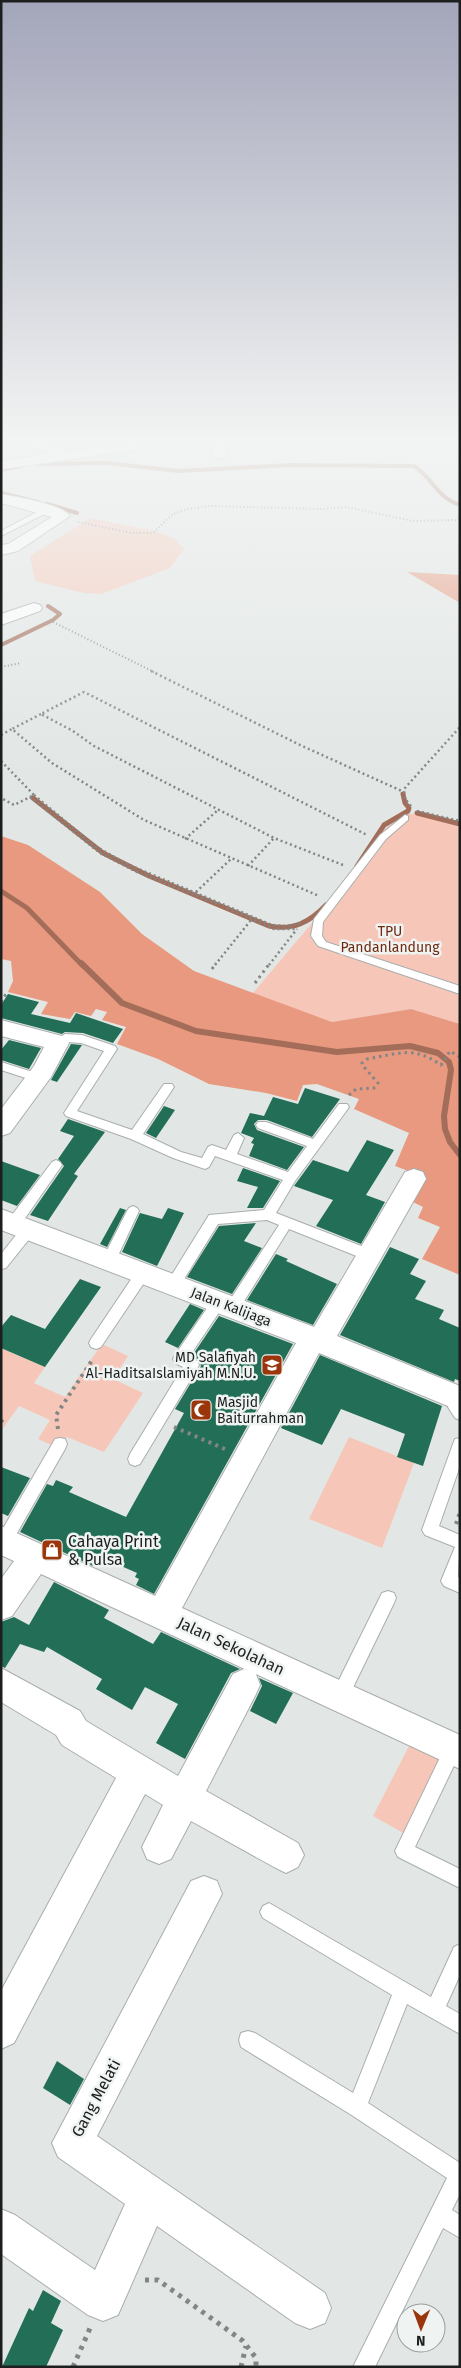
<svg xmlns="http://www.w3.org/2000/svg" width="461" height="2368" font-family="'Fira Sans',sans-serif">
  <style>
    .green { fill: #f6c7b8 }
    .forest { fill: #e8997f }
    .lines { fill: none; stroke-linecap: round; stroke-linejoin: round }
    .stream-far2 { stroke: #a36d5a; stroke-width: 4 }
    .stream-far1 { stroke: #a36d5a; stroke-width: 5 }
    .stream { stroke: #a36d5a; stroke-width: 6 }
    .building { fill: #236e57 }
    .lane-casing { stroke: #a9aeac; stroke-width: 2 }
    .street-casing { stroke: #a9aeac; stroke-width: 2 }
    .path-far4 { stroke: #828684; stroke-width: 2; stroke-dasharray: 1 2.5; stroke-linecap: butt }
    .path-far3 { stroke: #828684; stroke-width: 2.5; stroke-dasharray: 2 3; stroke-linecap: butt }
    .path-far2 { stroke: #828684; stroke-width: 3; stroke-dasharray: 2.5 4; stroke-linecap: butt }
    .path-far1 { stroke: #828684; stroke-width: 4; stroke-dasharray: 3 4.5; stroke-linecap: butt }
    .path { stroke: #828684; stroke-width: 5; stroke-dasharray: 4 5.5; stroke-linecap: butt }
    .lane { fill: #fff; fill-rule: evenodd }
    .street { fill: #fff; fill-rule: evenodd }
    .labels { text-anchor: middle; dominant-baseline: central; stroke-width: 5; stroke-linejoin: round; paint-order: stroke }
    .park-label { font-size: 14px; fill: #6f290f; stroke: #eff4f2 }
    .street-label { font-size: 14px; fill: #1d1f1e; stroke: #eff4f2 }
    .poi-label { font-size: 14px; fill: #1d1f1e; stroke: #eff4f2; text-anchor: end }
    .near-poi-label { font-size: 16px; fill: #1d1f1e; stroke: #eff4f2; text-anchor: start }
    .near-street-label { font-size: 16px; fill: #1d1f1e; stroke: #eff4f2 }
  </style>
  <rect width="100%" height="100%" fill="#e2e7e5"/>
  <g class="green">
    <path d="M90,518L154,531L174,538L184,549L170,568L101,594L84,593L35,581L30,556Z"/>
    <path d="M408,813L460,826V1024L411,1009L332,1022L252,994L344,885L387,827Z"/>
    <path d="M102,1344L128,1356L113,1379L143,1393L104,1452L67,1437L59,1448L38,1439L50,1420L19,1406L1,1431V1348L45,1367L34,1383L65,1397Z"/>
    <path d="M349,1437L414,1463L382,1548L309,1519Z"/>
    <path d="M410,1744L443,1759L407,1835L373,1816Z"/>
  </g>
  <g class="forest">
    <path d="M407,572L460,575V603Z"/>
    <path d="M1,836L28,845L100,892L142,934L194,971L332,1022L411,1009L460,1024V1275L422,1259L440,1227L418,1218L423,1207L413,1202L427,1178L395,1166L409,1133L354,1109L359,1099L317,1084L303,1085L297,1101L266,1093L209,1084L158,1059L117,1044L126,1027L102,1020L107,1012L96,1009L91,1016L75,1012L70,1019L41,1014L48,1002L8,992L13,981L11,961L1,959Z"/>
  </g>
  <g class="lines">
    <g class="stream-far2">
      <path d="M38,464L107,463L179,471L289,465L414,466C433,478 436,497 460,505"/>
      <path d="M1,470L21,466"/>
      <path d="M1,493L37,502"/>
      <path d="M47,504L77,513"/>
      <path d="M1,645L53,620L60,614L48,606"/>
    </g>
    <g class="stream-far1">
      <path d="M33,798L103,853L149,876L269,926C293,931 310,922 326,905"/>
      <path d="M417,813L460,824"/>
      <path d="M357,866L384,825L408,811L409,808L405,803L403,794"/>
      <path d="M1,891L27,908L82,965"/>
    </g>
    <path class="stream" d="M81,963L122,1003L196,1031L337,1052L410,1046L438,1053L449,1062L451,1070L444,1116L445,1129L450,1142L460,1155"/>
  </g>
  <g class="building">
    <path d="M8,994L39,1002L31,1014L70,1023L76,1013L123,1029L113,1043L83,1033L65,1032L62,1034L1,1018V1005Z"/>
    <path d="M9,1040L41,1048L29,1069L1,1060V1050Z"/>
    <path d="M71,1044L82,1045L57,1082L51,1080Z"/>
    <path d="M305,1088L340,1099L312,1137L267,1120H258L254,1124L257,1130L304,1147L287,1170L249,1156L254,1144L251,1143L254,1138L241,1133L250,1113L264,1116L273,1097L298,1104Z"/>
    <path d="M164,1106L175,1110L156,1138L146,1133Z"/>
    <path d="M68,1119L105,1132L74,1174L78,1176L48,1221L30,1215L64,1166L58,1159L74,1136L60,1131Z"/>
    <path d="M367,1140L394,1150L366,1195L385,1202L361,1244L316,1226L333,1200L294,1186L313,1160L348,1172Z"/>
    <path d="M1,1161L40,1175L17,1206L1,1200Z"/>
    <path d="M243,1168L280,1181L263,1208H247L258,1187L237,1181Z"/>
    <path d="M120,1208L126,1210L107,1247L100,1244Z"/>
    <path d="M168,1208L184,1213L157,1266L122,1252L140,1213L162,1219Z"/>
    <path d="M256,1223L244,1241L262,1248L232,1294L187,1277L219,1226Z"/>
    <path d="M390,1247L419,1259L410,1274L426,1281L415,1299L444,1310L439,1319L460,1328V1381L455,1379L454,1382L340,1335Z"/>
    <path d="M276,1254L288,1259L286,1261L337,1284L313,1325L247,1300Z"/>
    <path d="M80,1279L101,1287L45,1367L1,1348V1327L11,1315L45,1329Z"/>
    <path d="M190,1304L204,1310L178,1348L165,1342Z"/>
    <path d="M219,1316L293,1344L154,1594L136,1585L139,1579L135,1577L137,1573L103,1558L101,1563L96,1561L93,1566L20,1532L47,1484L53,1486L56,1480L73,1487L69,1492L126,1517L184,1413L175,1409L201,1366L199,1360L192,1356Z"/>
    <path d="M320,1355L442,1406L423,1466L397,1457L405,1434L341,1409L322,1445L281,1428Z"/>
    <path d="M1,1467L30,1478L8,1516L1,1513Z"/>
    <path d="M54,1582L109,1610L104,1618L153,1644L161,1632L240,1669L231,1673L185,1759L156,1743L178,1704L145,1687L132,1710L96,1689L102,1679L47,1647L44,1652L20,1644L5,1668L1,1666V1622L14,1617L29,1625Z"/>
    <path d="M259,1678L293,1693L276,1724L250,1711L262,1686Z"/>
    <path d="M57,2061L84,2079L70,2105L43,2088Z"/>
    <path d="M43,2290L61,2301L51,2323L63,2330L46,2367H2L29,2308L33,2311Z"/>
  </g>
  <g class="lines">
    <g class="lane-casing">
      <g id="lane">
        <path d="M45,508L52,510L1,536V531Z"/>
        <path d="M405,815L408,816V820L386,839L323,922L322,936L326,942L460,986V994L318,946L311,936L314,919L380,835Z"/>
        <path d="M65,1034L82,1035L115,1046L117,1049L77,1111L132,1130L164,1084H172L174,1087L172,1090L143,1134L181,1152L202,1158L208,1147L212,1145L226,1150L234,1135L238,1133L244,1138L237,1154L288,1172L307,1146L258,1128L256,1125L258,1122H266L313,1139L339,1104H347L349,1107L347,1110L295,1181L276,1213L374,1251L376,1255L374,1259H364L289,1229L238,1311L233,1313L228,1311L226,1307L228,1303L279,1225L267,1220L218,1224L178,1289L173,1290L168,1289L166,1285L168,1281L209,1215L264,1210L283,1180L215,1156L209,1167L205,1169L173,1158L131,1139L66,1116L64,1113L66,1110L104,1051L81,1043L67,1042L58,1047L54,1046L52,1043Z"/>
        <path d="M1,1062L42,1075L44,1078L38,1082L1,1070Z"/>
        <path d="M56,1160L60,1162L62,1165L60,1168L19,1227H9L8,1223L9,1219L52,1162Z"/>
        <path d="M133,1206L137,1208L139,1211L116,1260L114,1264H104L102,1260L127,1211L129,1208Z"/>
        <path d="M29,1224L34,1225L35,1229L34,1233L6,1268L1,1269V1254L24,1225Z"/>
        <path d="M143,1268L148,1269L150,1273L148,1277L101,1347L96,1349L91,1347L89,1343L91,1339L138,1269Z"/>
        <path d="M219,1297L224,1298L226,1302L189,1357L197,1361L199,1365L197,1369L140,1464L135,1466L130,1464L128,1459L130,1454L183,1367L175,1363L173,1359L175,1355L214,1298Z"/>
        <path d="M458,1392L460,1393V1420L455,1418L448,1407L453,1394Z"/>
        <path d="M60,1438L65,1439L67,1444L65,1449L9,1547L1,1548V1532L55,1439Z"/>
        <path d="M460,1438V1466L439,1526L460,1535L458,1577L460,1578V1593L444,1586L441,1581L455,1547L425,1535L422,1530L453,1444L455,1439Z"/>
        <path d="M388,1591L394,1593L396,1598L394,1603L346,1702L340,1704L334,1702L332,1696L334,1690L382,1593Z"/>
        <path d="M453,1741L459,1743L460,1753L415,1847L460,1869V1888L398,1857L395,1851L447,1743Z"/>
        <path d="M269,1903L431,1997L454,1947L460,1944V1975L446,2006L460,2014V2034L407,2004L368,2103L460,2163V2194L452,2210L460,2215V2238L443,2228L375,2367H353L447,2178L350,2114L241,2047L239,2040L241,2033L248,2031L255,2033L353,2093L392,1995L263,1918L260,1912L263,1906Z"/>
      </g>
    </g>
    <g class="street-casing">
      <g id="street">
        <path d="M13,438H35L58,445L67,451L129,443L138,438H156L132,451L1,469V461L51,453L15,441Z"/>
        <path d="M221,438H235L223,458H213L211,455Z"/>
        <path d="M263,438H278C274,444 271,445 264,443Z"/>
        <path d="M425,438L460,439V447L427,441Z"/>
        <path d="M1,494C16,497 62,504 70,516L18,551L1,555V545L8,544L52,517L1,503Z"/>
        <path d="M34,603L40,605L42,608L40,611L1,625V614Z"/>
        <path d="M1,1020L66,1037L69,1043L51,1077L10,1133L1,1136V1109L34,1066L44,1047L1,1036Z"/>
        <path d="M414,1169L423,1172L426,1179L337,1336L460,1386V1411L319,1353L182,1608L460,1735V1769L256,1674L260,1685L255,1696L206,1791L298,1843L304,1855L298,1867L286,1873L274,1867L191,1821L171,1859L159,1864L147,1859L142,1847L163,1805L145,1794L14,2043L1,2049V1991L116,1778L62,1745L56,1735L1,1702V1668L80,1711L86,1721L178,1776L233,1674L244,1669L249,1671L41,1574L12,1616L1,1620V1579L14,1561L1,1555V1526L155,1596L296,1343L1,1230V1209L314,1327L405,1172Z"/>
        <path d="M204,1876L217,1881L222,1894L97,2136L325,2293L331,2308L325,2323L310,2329L295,2323L157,2226L118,2315L103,2321L88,2315L1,2254V2209L15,2215L95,2270L125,2204L58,2157L52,2143L191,1881Z"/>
      </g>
    </g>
    <g class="path-far4">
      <path d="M78,522L132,533H153L173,514L188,509L210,506L322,509L346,507L413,521L457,520L460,516"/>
      <path d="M53,622L154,672"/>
      <path d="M1,667L21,663"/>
    </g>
    <g class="path-far3">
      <path d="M151,671L300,745L404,792"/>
      <path d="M41,714L12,729L52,763L144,820L319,896"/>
      <path d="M1,735L12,729"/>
      <path d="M1,761L34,795L14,805L1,798"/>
      <path d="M34,795L95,846L127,864L272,925L286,926L302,923"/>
      <path d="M30,797L100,853L137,872L217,904"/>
      <path d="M411,806L405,799L404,789L460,727"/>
      <path d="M417,811L460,821"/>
      <path d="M185,839L218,810"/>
      <path d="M343,865L274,838L94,746L73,731L41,714L84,692L367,835"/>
      <path d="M248,866L274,838"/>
      <path d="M196,892L231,859"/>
      <path d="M227,908L274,929H297"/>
      <path d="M215,965L251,920"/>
      <path d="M269,965L297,929"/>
    </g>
    <g class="path-far2">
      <path d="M212,969L216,963"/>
      <path d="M255,983L270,963"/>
      <path d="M1,1002L6,994"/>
      <path d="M349,1095L356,1089L374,1088L378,1083L363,1066L362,1063L367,1059C398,1054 413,1045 441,1065L450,1051L460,1057"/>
    </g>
    <g class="path-far1">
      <path d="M1,1422L3,1419"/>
      <path d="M174,1427L225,1449"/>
      <path d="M58,1429L56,1415L93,1359"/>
      <path d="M456,1524L460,1512"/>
    </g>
    <g class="path">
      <path d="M145,2280H158L243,2341L256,2358V2367"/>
      <path d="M73,2367L91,2326"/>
      <path d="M241,2367L246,2346"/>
    </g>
    <use href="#lane" class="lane"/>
    <use href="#street" class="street"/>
  </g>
  <linearGradient id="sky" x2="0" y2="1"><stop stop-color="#a3a5ba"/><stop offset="0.57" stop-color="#f2f4f3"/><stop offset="1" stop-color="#f2f4f3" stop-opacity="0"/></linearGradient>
  <rect width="461" height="770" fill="url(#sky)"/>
  <defs>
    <g id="school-square" transform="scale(1.125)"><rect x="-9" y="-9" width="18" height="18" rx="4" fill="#9b350b" stroke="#eff4f2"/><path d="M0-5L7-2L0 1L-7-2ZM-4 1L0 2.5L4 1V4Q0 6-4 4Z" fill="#fff"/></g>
    <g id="mosque-square" transform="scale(1.125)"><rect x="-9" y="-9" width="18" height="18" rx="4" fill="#9b350b" stroke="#eff4f2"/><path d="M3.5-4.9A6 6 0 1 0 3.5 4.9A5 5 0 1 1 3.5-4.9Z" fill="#fff"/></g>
    <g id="shop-square" transform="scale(1.125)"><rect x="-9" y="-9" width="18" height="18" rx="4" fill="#9b350b" stroke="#eff4f2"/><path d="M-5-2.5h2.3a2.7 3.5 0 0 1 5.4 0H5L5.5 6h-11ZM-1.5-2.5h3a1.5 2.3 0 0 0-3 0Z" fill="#fff"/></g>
  </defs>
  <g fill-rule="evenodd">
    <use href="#school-square" x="272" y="1365"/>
    <use href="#mosque-square" x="201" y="1410"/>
    <use href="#shop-square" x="52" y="1550"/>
  </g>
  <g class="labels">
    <g class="park-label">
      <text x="390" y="931">TPU<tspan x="390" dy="16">Pandanlandung</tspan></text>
    </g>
    <g class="street-label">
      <text transform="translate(231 1307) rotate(21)">Jalan Kalijaga</text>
    </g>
    <g class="poi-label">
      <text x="256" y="1357">MD Salafiyah<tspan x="256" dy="16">Al-HaditsaIslamiyah M.N.U.</tspan></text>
      <text x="217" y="1402" text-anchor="start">Masjid<tspan x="217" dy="16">Baiturrahman</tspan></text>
    </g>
    <g class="near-poi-label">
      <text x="68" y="1541">Cahaya Print<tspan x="68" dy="18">&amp; Pulsa</tspan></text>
    </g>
    <g class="near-street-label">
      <text transform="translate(231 1646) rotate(25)">Jalan Sekolahan</text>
      <text transform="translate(96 2098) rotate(-62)">Gang Melati</text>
    </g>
  </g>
  <rect width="461" height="2368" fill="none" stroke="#1d1f1e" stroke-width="5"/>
  <g transform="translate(421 2328) rotate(181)"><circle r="24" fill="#eff4f2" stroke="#9b9f9d"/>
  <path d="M0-4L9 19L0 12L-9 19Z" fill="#9b350b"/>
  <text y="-8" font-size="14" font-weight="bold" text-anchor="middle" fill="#1d1f1e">N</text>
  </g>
</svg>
